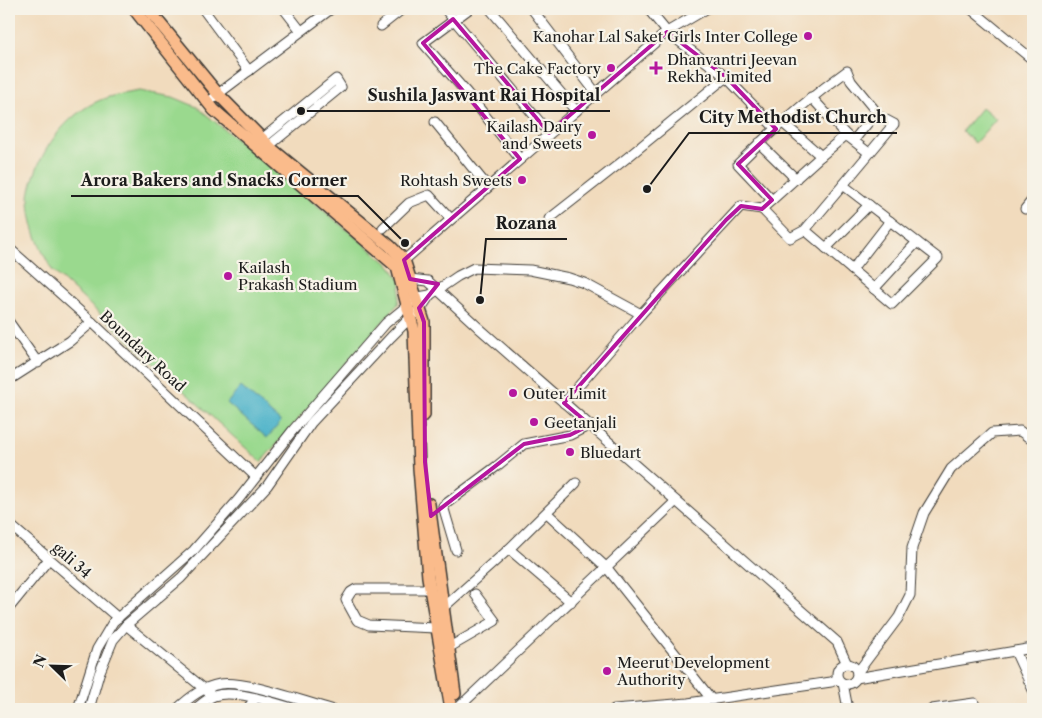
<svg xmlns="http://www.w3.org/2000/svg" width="1042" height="718" font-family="'Libre Caslon Text',serif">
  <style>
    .green { fill: #9ad98e; stroke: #5b7a55 }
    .water { fill: #4bb2c9; stroke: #346772 }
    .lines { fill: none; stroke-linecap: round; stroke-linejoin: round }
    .minor-casing { stroke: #3c3934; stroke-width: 11 }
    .major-casing { stroke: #3c3934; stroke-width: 14 }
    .minor { stroke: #fff; stroke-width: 9 }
    .major { stroke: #fabb8b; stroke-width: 11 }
    .marked { fill: none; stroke: #b5179e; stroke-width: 4; stroke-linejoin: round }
    .poi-dot { fill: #b5179e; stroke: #f7f3e8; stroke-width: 2 }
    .labels { text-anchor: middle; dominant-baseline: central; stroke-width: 4.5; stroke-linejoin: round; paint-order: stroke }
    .poi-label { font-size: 15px; fill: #1c1c1c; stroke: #f7f3e8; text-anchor: start }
    .street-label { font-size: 15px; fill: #1c1c1c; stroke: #f7f3e8 }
    .leader { fill: none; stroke: #1c1c1c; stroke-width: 2 }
    .callout-dot { fill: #1c1c1c; stroke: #f7f3e8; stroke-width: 2 }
    .callout-label { font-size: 16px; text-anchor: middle; font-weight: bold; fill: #1c1c1c; stroke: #f7f3e8; stroke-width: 4.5; stroke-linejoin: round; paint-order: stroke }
  </style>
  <rect width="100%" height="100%" fill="#f7f3e8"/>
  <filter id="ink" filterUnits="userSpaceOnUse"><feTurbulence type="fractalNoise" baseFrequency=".02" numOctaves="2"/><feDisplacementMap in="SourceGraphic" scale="10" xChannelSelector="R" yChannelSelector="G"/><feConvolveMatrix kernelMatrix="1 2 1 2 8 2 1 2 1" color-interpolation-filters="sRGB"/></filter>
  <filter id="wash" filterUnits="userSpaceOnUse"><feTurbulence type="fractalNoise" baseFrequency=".0096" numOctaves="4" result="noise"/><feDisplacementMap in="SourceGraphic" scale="20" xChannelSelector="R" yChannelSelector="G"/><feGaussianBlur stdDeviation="1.12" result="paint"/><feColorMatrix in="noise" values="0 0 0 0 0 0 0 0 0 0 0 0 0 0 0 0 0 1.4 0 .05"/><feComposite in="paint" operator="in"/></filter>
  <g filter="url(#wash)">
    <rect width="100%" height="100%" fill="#f1dbbd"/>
    <g class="green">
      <path d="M139,91L173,97L197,107L391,266L401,282L398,304L261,462L52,270C39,247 29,224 29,198C29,193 31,187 32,183C42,146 71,108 109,97C118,94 129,93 139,91Z"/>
      <path d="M982,107L996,119L975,143L962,131Z"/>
    </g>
    <path class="water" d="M241,387L281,422L267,438L227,403Z"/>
  </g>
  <g filter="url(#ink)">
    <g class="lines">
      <g class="minor-casing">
        <g id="minor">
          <path d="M203,9L249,71"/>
          <path d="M284,9L301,31"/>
          <path d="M445,9L549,133"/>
          <path d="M469,9L423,43L467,93L520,159"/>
          <path d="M490,9L576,111"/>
          <path d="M532,9L596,93"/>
          <path d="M648,9L667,32L726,77L776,129"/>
          <path d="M971,9L1033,60"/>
          <path d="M381,26L400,11L397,9"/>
          <path d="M811,97L846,135"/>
          <path d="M208,103L218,94L331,9"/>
          <path d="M435,122L488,187"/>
          <path d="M262,139L336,79L341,87L265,149"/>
          <path d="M759,143L796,179"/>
          <path d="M821,156L846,135L869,153"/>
          <path d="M843,185L894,124L875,114"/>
          <path d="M772,200L738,164C772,130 808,99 847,71L851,81L874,109L875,114L854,140"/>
          <path d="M762,209L790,238L805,230L892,304L938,258L843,185L805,230"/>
          <path d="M1025,209L1033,199"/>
          <path d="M549,219L628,157L726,77"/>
          <path d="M383,228L409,203L429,195L451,219"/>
          <path d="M9,248L92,322L255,476"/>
          <path d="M826,248L869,205"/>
          <path d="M401,263L667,32L706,9"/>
          <path d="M852,270L890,221"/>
          <path d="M410,279L428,281L479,328L837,642L847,664"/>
          <path d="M874,289L917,242"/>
          <path d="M9,322L38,363"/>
          <path d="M9,380L70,341L92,322"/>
          <path d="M564,403L641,314"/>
          <path d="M547,513L607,568L712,700"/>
          <path d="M9,524L118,618"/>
          <path d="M509,549L571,602"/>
          <path d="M456,550L443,506L497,466L524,444L570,435L590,425"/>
          <path d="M430,589H356L351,592L346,600L357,620L369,625L436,628"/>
          <path d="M9,608L49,559"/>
          <path d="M443,608L509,549L576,483"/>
          <path d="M126,625L213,696"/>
          <path d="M448,648L495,621L475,594"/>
          <path d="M1015,651L1033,690"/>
          <circle cx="847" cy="674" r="10"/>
          <path d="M857,673L899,617L910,595L912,548L924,513L951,469L992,433L1020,431L1033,441"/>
          <path d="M856,678L1033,648"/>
          <path d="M843,683L848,709"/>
          <path d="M78,709L97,649L113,622L194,550L238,500L293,430L386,323L418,297L430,295L458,276L474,268L530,270L569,278L584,283L641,314L741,206L762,209L821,156L783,123"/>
          <path d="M89,709L99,674L113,640L126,625L181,578L267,486L311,423L391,337L424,304L430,295"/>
          <path d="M177,709C190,697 203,687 220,684C246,680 304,702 331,709"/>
          <path d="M195,709C200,705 208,698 214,696C235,689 275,703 295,709"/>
          <path d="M247,709L256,698"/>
          <path d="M457,709L676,501"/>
          <path d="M614,709L688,703L831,682L838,679"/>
          <path d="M932,709L974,703L976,709"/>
        </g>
      </g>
      <g class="major-casing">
        <g id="major">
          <path d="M134,9L214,110L397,267L414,331L419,468L428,577L451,709"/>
          <path d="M148,9L218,94L273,150L390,246L404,260L424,322V415"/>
          <path d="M429,504L455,694"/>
        </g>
      </g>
      <use href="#minor" class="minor"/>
      <use href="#major" class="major"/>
    </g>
  </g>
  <path class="marked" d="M453,19L549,133L667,32L726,77L776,129L738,164L772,200L762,209L741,206L726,220L564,403L590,425L570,435L524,444L431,516L425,462L424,322L419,308L438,284L410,279L404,260L520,159L423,43Z"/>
  <g class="poi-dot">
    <circle cx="808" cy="36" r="5"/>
    <circle cx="611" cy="68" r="5"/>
    <path d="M653.5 60.5h5v5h5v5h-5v5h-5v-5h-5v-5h5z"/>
    <circle cx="592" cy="135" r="5"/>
    <circle cx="522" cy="180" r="5"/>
    <circle cx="228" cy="276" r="5"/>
    <circle cx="513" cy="393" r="5"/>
    <circle cx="534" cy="422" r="5"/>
    <circle cx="570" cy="452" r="5"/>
    <circle cx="607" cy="671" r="5"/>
  </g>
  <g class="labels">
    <g class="poi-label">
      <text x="798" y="36" text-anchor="end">Kanohar Lal Saket Girls Inter College</text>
      <text x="667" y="59">Dhanvantri Jeevan<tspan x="667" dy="17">Rekha Limited</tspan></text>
      <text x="601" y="68" text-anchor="end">The Cake Factory</text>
      <text x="582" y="126" text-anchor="end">Kailash Dairy<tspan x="582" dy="17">and Sweets</tspan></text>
      <text x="512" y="180" text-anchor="end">Rohtash Sweets</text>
      <text x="238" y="267">Kailash<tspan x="238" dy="17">Prakash Stadium</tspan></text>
      <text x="523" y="393">Outer Limit</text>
      <text x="544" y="422">Geetanjali</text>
      <text x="580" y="452">Bluedart</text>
      <text x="617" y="662">Meerut Development<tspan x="617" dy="17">Authority</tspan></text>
    </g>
    <g class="street-label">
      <text transform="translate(143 351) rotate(43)">Boundary Road</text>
      <text transform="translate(72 560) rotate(41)">gali 34</text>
    </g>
  </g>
  <path class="leader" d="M301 111L357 111H610M647 189L689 133H897M405 243L358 196H71M480 300L486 239H567"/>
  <g class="callout-dot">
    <circle cx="301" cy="111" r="5"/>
    <circle cx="647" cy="189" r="5"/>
    <circle cx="405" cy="243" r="5"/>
    <circle cx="480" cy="300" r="5"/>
  </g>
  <g class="callout-label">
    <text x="484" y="101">Sushila Jaswant Rai Hospital</text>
    <text x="793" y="123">City Methodist Church</text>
    <text x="214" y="186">Arora Bakers and Snacks Corner</text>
    <text x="526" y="229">Rozana</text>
  </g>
  <rect width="1042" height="718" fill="none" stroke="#f7f3e8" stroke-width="30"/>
  <g transform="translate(52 666) rotate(293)" stroke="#f7f3e8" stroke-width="4" paint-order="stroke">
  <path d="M0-4L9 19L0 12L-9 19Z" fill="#1c1c1c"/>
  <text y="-8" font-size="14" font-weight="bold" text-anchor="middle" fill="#1c1c1c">N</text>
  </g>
</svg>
